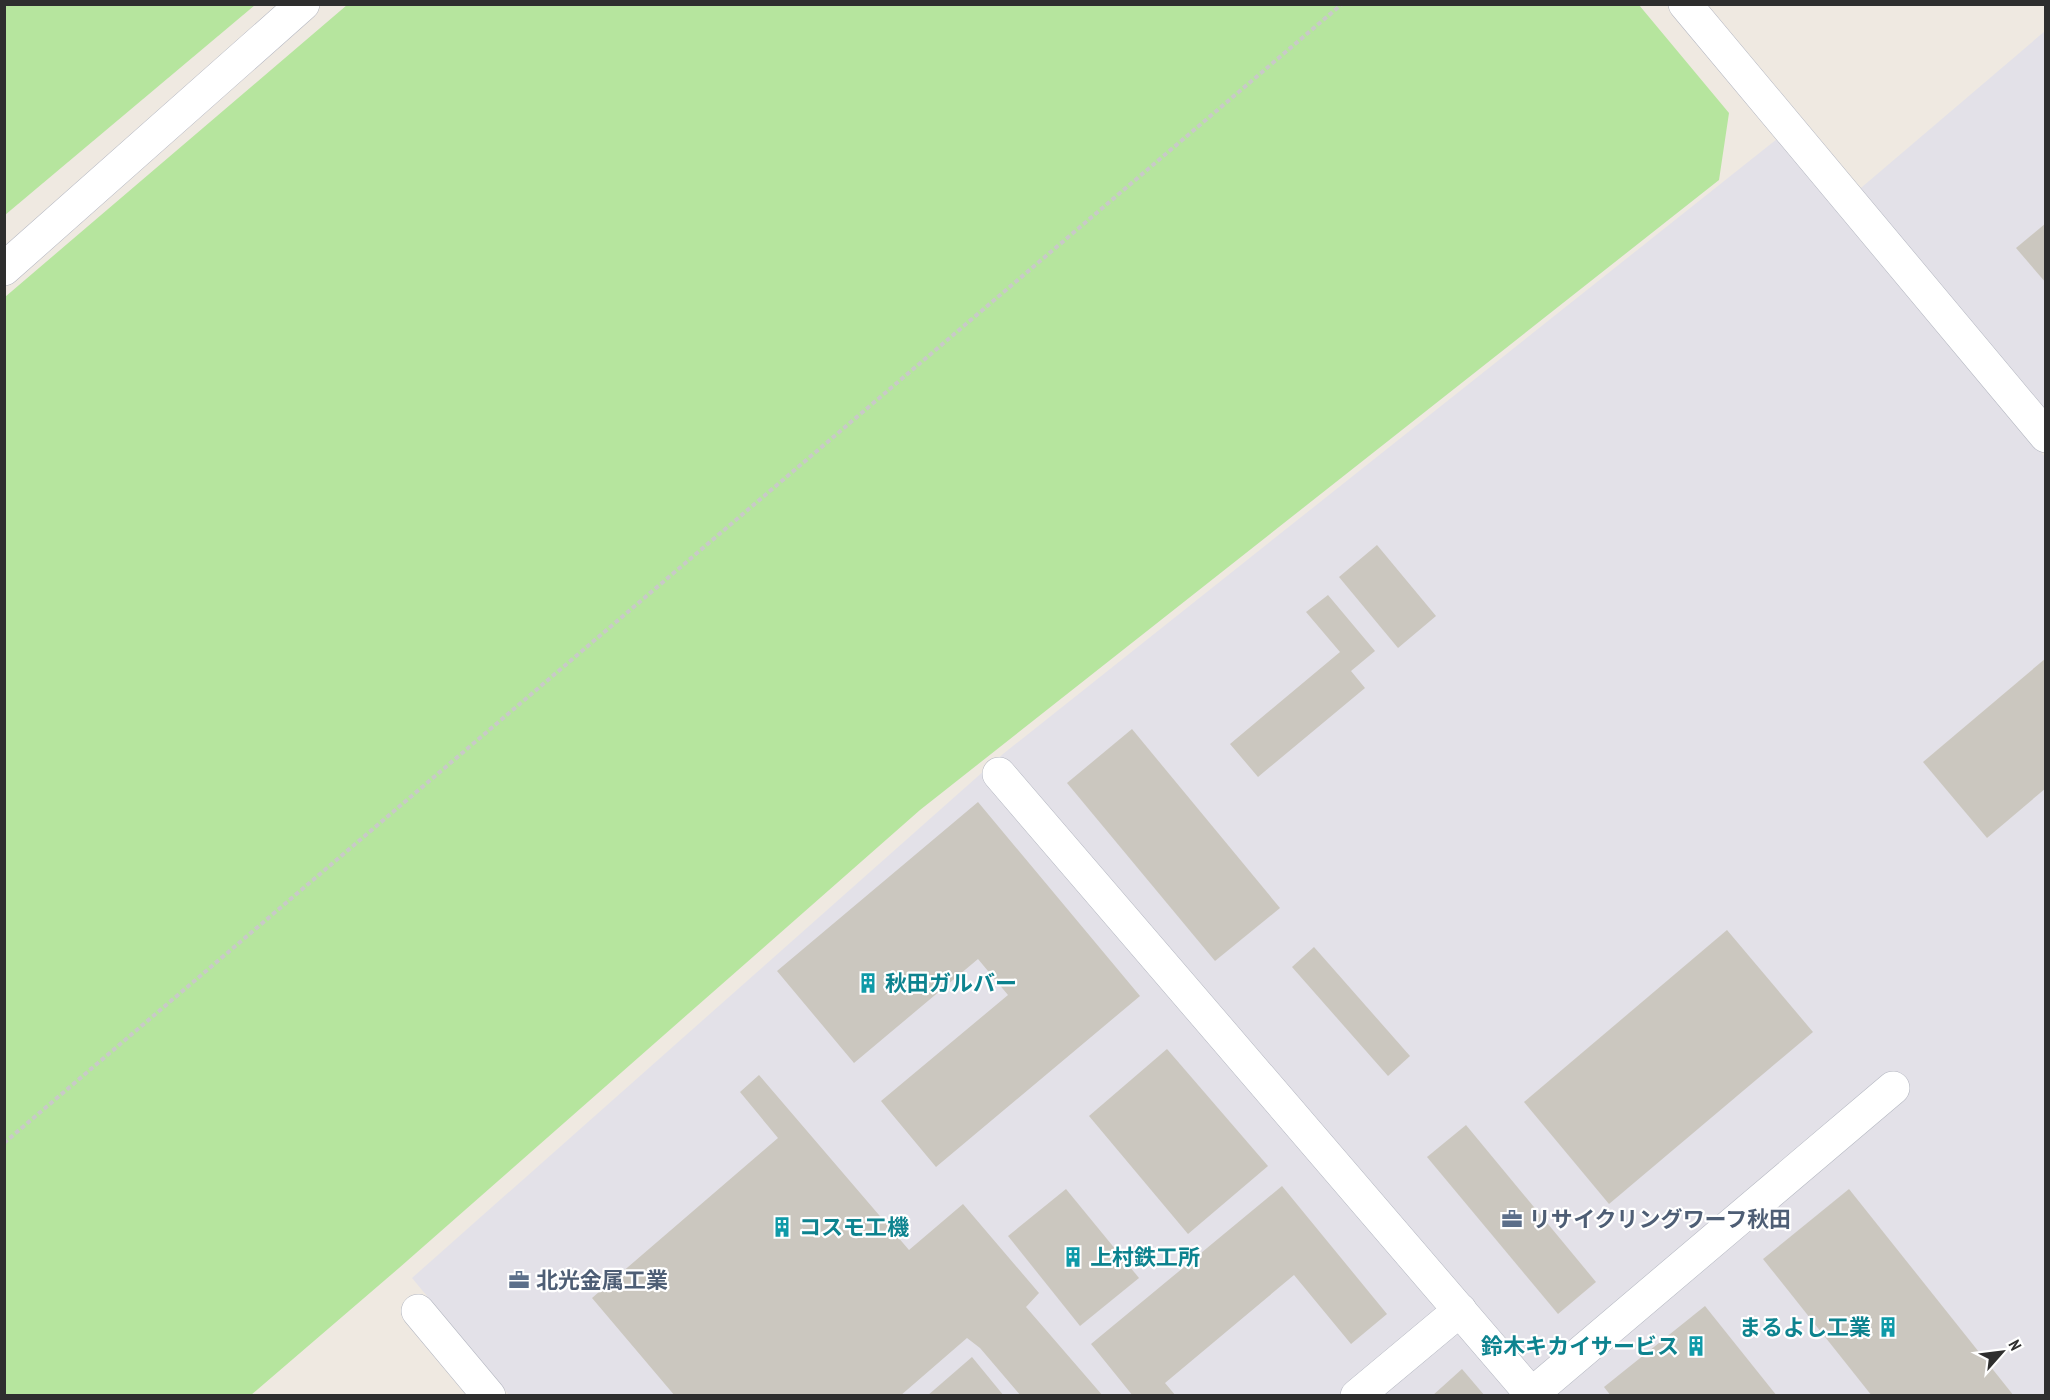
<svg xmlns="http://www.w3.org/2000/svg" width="2050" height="1400" font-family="'PT Sans Narrow','Noto Sans JP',sans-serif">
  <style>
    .industrial { fill: #e3e1e8 }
    .green { fill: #b6e59e }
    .building { fill: #cbc7bf }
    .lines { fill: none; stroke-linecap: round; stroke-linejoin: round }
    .street-casing { stroke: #b4b7c1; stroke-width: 34 }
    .secondary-casing { stroke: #b4b7c1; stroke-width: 34 }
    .path { stroke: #c9c9c9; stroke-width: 4; stroke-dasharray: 4.5 3; stroke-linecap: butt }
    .street { stroke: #fff; stroke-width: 33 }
    .secondary { stroke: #fff; stroke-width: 33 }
    .labels { text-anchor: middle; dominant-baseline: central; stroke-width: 4.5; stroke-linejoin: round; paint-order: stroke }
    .culture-label { font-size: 22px; font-weight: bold; fill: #0d838f; stroke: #fff; text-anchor: start }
    .service-label { font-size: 22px; font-weight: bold; fill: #4e5e75; stroke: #fff; text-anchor: start }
  </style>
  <rect width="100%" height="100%" fill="#efe9e1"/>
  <g class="industrial">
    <path d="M2045,31V418L1855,193Z"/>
    <path d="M1777,139L2045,457V1395H509L412,1278L1003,754Z"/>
  </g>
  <g class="green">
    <path d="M5,4H255V5L5,215Z"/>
    <path d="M347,5H1639L1729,113L1719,180L920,810L399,1268L251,1395H5V297Z"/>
  </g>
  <g class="building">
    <path d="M2046,223V283L2016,248Z"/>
    <path d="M1377,545L1436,616L1398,648L1339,577Z"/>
    <path d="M1328,595L1375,651L1351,671L1365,688L1258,777L1230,744L1340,652L1306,612Z"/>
    <path d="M2046,658V788L1987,838L1923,762Z"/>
    <path d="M1132,729L1280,908L1215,961L1067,783Z"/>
    <path d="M978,802L1140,996L936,1167L881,1101L1008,995L978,959L854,1063L777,971Z"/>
    <path d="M1727,930L1813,1032L1609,1204L1524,1102Z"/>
    <path d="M1314,947L1410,1056L1388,1076L1292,967Z"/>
    <path d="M1167,1049L1268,1166L1188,1234L1089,1116Z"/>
    <path d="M759,1075L909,1250L963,1204L1039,1293L1026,1307L1103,1396H1021L980,1348L967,1338L900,1396H675L592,1298L778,1138L740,1092Z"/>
    <path d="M1466,1125L1596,1282L1558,1314L1427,1157Z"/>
    <path d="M1282,1186L1387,1314L1351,1344L1294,1275L1165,1383L1176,1396H1133L1091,1344Z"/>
    <path d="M1066,1189L1139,1278L1080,1326L1008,1236Z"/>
    <path d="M1849,1189L2014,1396H1872L1763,1259Z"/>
    <path d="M1705,1306L1777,1396H1611L1604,1387Z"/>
    <path d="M972,1357L1004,1396H927Z"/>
    <path d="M1462,1369L1485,1396H1432Z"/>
  </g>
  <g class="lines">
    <g class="street-casing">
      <g id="street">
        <path d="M1685,4L2046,436"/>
        <path d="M999,774L1533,1396"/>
        <path d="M1532,1394L1893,1088"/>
        <path d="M1357,1396L1460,1310"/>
      </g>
    </g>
    <g class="secondary-casing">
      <g id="secondary">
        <path d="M4,269L303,4"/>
        <path d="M418,1311L489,1396"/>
      </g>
    </g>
    <path class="path" d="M4,1143L1342,4"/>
    <use href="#street" class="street"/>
    <use href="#secondary" class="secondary"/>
  </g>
  <defs>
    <g id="building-bare" transform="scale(1.62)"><path d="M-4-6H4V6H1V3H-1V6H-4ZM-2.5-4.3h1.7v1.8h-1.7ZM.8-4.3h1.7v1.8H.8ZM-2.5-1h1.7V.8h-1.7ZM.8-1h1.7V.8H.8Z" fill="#0f9aa8" stroke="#fff" stroke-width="2.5" paint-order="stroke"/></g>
    <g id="office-bare" transform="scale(1.62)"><path d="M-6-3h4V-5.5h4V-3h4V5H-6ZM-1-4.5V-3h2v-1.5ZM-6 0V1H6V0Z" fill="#5c6f8a" stroke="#fff" stroke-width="2.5" paint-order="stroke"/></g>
  </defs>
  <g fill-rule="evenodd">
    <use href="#building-bare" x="868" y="983"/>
    <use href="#office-bare" x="1512" y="1219"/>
    <use href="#building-bare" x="782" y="1227"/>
    <use href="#building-bare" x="1073" y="1257"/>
    <use href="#office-bare" x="519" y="1280"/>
    <use href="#building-bare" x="1888" y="1327"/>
    <use href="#building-bare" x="1696" y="1346"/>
  </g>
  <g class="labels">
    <g class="culture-label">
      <text x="885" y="983">秋田ガルバー</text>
      <text x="799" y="1227">コスモ工機</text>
      <text x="1090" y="1257">上村鉄工所</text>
      <text x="1871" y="1327" text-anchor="end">まるよし工業</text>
      <text x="1679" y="1346" text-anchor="end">鈴木キカイサービス</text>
    </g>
    <g class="service-label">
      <text x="1529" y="1219">リサイクリングワーフ秋田</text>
      <text x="536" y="1280">北光金属工業</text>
    </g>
  </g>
  <rect width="2050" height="1400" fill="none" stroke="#2e2e2e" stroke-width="12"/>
  <g transform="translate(2002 1352) rotate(62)" stroke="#ffffff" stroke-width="4.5" paint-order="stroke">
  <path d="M0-4.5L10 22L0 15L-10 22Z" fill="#2e2e2e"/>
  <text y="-9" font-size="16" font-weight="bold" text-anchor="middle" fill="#2e2e2e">N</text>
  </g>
</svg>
